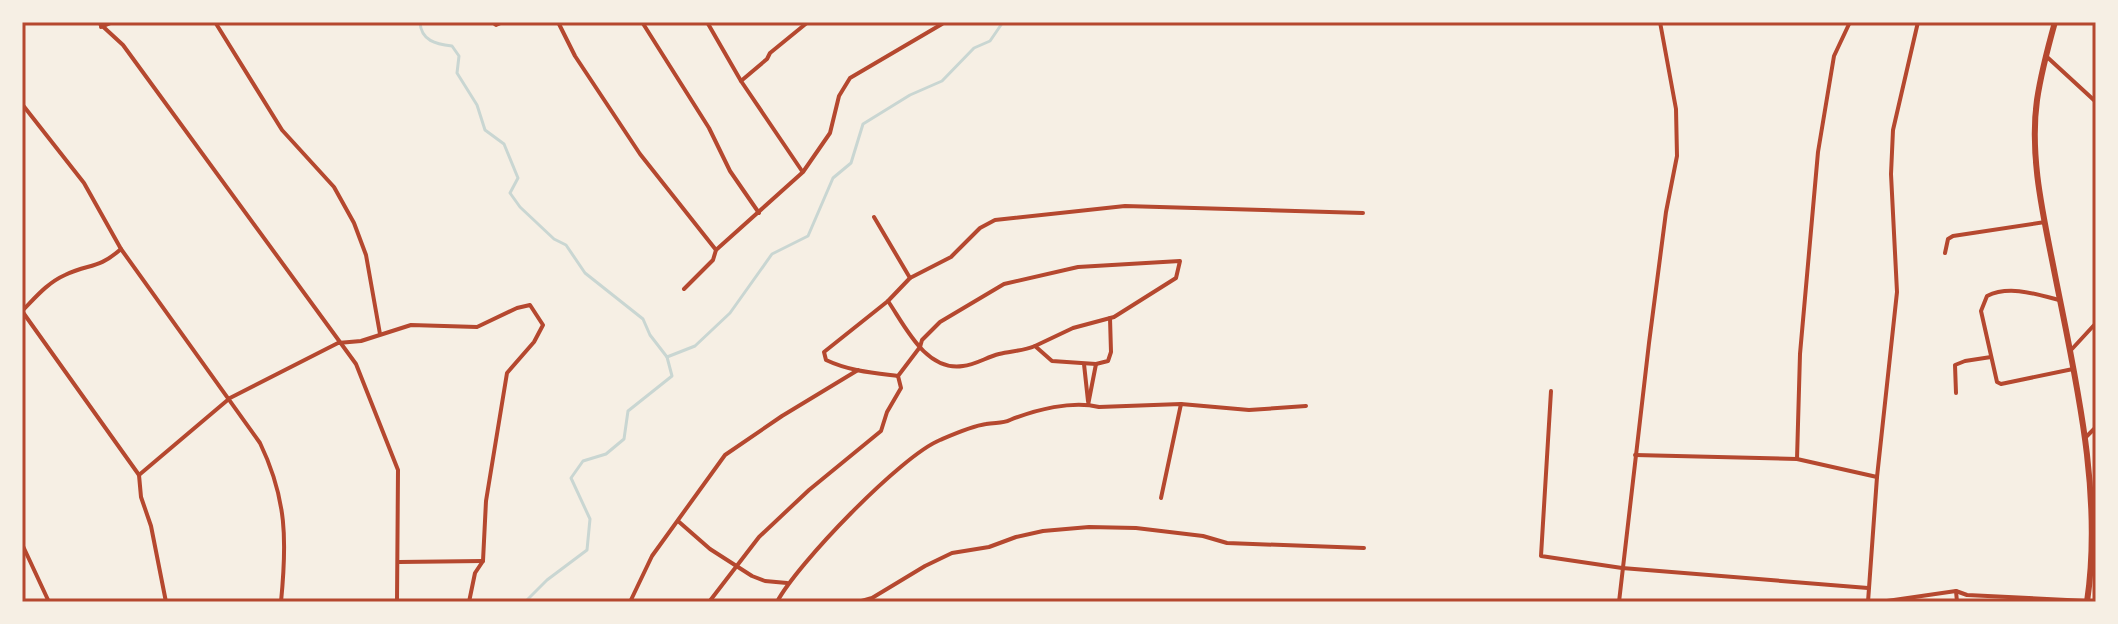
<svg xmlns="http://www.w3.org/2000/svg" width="2118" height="624" font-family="'Asap Condensed',sans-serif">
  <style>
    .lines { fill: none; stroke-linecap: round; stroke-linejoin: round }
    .stream { stroke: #c9d6d2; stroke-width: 3 }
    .minor { stroke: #b5482f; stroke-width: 4 }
    .trunk { stroke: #b5482f; stroke-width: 6 }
    .neatline { fill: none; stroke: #b5482f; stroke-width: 3 }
  </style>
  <rect width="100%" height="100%" fill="#f6efe4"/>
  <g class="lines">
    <g class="stream">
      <path d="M420,22C421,41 436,44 452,46L459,56L457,73L477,105L485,130L504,144L518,178L510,193L520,207L554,239L566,245L585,273L643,319L650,335L667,357"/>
      <path d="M525,602L547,580L587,550L590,519L571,478L583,461L606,454L624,439L628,411L672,376L667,357L695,346L730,313L772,254L808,236L833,178L851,163L863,124L910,95L942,81L974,48L990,41L1003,22"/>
    </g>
    <g class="minor">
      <path d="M98,22L123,45L356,364L398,470L397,602"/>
      <path d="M215,22L282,130L334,187L354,223L366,255L380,334"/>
      <path d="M492,22L496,25L503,22"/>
      <path d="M558,22L575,56L640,154L716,250"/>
      <path d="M642,22L709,128L730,171L759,213"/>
      <path d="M707,22L741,81L802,171"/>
      <path d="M101,27L113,22"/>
      <path d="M2046,56L2096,102"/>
      <path d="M741,81L767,59L770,53L808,22"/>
      <path d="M22,104L84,183L121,249L260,443C287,499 287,541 281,602"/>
      <path d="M874,217L910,278"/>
      <path d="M1945,253L1948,239L1953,236L2045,222"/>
      <path d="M684,289L713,260L716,250L803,172L830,133L839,96L850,78L942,24"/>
      <path d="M2059,300C2036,294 2009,285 1987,296L1981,311L1997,382L2001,384L2073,369"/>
      <path d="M888,301C905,326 926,372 963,366C975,365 987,357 999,354C1011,351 1023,351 1035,346L1052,361L1096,364"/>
      <path d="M22,311L139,475L141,497L151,526L166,602"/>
      <path d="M22,311C35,298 47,283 65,275C90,263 97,270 121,249"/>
      <path d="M2072,349L2096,323"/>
      <path d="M1084,364L1088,401"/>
      <path d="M898,376C874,373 849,371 826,360L824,352L888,301L910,278L951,257L980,228L995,220L1125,206L1363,213"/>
      <path d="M1551,391L1541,556L1622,568L1868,588"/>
      <path d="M1956,393L1955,365L1965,361L1991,357"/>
      <path d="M1088,405L1096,364L1108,361L1111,352L1110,318"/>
      <path d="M2085,438L2096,427"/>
      <path d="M1635,455L1797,459L1877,477"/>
      <path d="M1797,459L1800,354L1818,152L1834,56L1850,22"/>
      <path d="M139,475L230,398L338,343L361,341L411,325L477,327L517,308L530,305L543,325L534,342L507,373L486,501L483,561L475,573L469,602"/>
      <path d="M1161,498L1181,404"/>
      <path d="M678,521L710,549L752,576L765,581L787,583"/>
      <path d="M22,544L49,602"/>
      <path d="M399,562L483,561"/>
      <path d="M1956,591L1957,602"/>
      <path d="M630,602L652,556L725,455L782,416L858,370"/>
      <path d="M709,602L759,537L809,490L881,431L887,412L901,388L898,376L920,347L922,340L940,322L1004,284L1078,267L1180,261L1176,278L1114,317L1073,328L1035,346"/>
      <path d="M777,602C797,564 901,456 940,440C954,434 972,426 986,424C995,422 1002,424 1010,420C1035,410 1072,400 1099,407L1181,404L1249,410L1306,406"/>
      <path d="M858,602L872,598L925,566L952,553L989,547L1016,537L1043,531L1089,527L1136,528L1203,536L1227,543L1364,548"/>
      <path d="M1619,602L1649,343L1666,212L1677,156L1676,109L1660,22"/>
      <path d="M1868,602L1877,477L1897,292L1891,174L1893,130L1918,22"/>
      <path d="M1880,602L1956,591L1967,595L2087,601"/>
    </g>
    <path class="trunk" d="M2055,22C2048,47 2041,73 2037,100C2029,158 2044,218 2055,275C2076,381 2103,494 2087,602"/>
  </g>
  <rect width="2118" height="624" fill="none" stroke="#f6efe4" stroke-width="48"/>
  <rect x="24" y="24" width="2070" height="576" class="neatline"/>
</svg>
